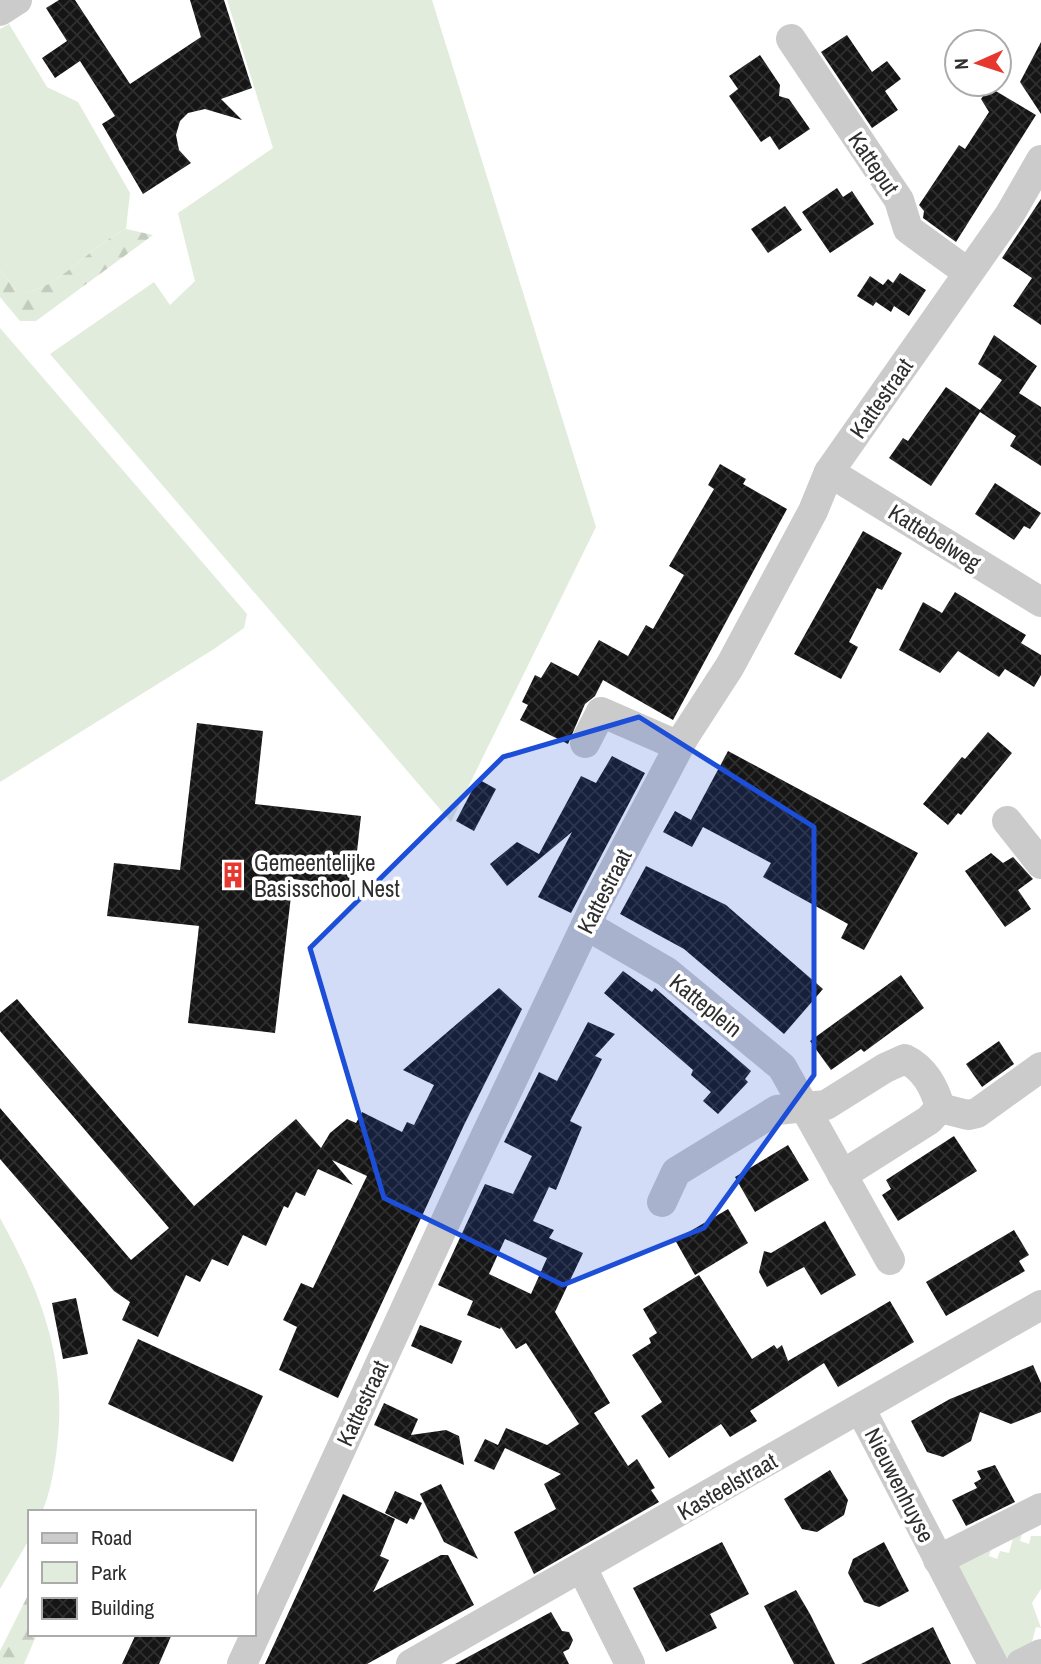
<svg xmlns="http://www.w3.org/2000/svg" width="1041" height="1664" font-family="'Archivo Narrow',sans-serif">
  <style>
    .green { fill: #e2ecdc }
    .forest { fill: url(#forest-firs) }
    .building { fill: url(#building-cross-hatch); fill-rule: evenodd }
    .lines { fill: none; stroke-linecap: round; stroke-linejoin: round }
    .minor { stroke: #cbcbcb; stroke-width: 30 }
    .marked { fill: #1d4ed8; fill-opacity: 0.2; stroke: #1d4ed8; stroke-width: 5; stroke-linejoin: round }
    .labels { text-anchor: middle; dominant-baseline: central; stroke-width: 7; stroke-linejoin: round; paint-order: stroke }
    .street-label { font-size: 23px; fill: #2e2e2e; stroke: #fff }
    .poi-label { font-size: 23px; fill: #2e2e2e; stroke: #fff; text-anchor: start }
  </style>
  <defs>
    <pattern id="forest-firs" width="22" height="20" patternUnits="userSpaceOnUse" patternTransform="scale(1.75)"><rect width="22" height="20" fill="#e2ecdc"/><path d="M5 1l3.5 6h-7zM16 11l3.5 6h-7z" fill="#c2cbbd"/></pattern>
    <pattern id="building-cross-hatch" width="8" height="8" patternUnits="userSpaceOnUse" patternTransform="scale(1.75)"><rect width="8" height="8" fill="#151515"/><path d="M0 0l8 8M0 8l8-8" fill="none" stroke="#2f2f2f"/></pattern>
  </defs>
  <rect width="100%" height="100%" fill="#fff"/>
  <g class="green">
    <path d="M227,0H432L596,527L451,822L50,354L154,282L170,305L195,281L178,213L273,148Z"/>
    <path d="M9,24L47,87L78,102L130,193L126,229C96,242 60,285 31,291C27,292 19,290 15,289L0,270V29Z"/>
    <path d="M0,328L247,614L244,628L214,649L0,782Z"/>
    <path d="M0,1218C43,1296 69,1364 56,1455C53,1475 50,1493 42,1512H30V1538L0,1589Z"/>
    <path d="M1025,1523L1020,1541L1029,1544L1031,1536H1041V1589L1032,1603L1041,1628L1036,1627L1029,1653L1010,1659L1004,1657L959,1575V1560L994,1539L989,1556L997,1559L1000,1551L1009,1553L1016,1527Z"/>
  </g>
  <g class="forest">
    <path d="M126,229L153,235L36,321H20L0,297V270L15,289C19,289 27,292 31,291C60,285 96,242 126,229Z"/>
    <path d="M30,1591V1634H37L24,1664H0V1651Z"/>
  </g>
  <g class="building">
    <path d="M59,0H75L130,84L201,37L190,0H224L252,88L221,99L242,120L205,109L188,113L180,121L176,135L179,150L191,163L143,194L102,124L115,116L80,61L55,78L42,58L67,41L46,8Z"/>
    <path d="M847,35L872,72L887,61L901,79L885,91L898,110L872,128L821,52Z"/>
    <path d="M1041,42V114L1020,82Z"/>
    <path d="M760,55L780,85L779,96L789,99L810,129L779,150L770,136L761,142L729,96L738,89L729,76Z"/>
    <path d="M989,87L1036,115L956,242L923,218L924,211L919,205L959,145L965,149L989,112L981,99Z"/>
    <path d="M837,188L843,197L852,191L874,224L830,253L802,212Z"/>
    <path d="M1041,199V325L1013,306L1032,278L1002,258Z"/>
    <path d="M785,206L802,230L768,253L751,229Z"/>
    <path d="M900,273L926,290L909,316L894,306L891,312L876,302L873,306L857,296L870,276L883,285L888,279L893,283Z"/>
    <path d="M994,335L1037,366L1019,393L1041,407V466L1010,446L1016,436L980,412L931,486L889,458L903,438L908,441L946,387L980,410L1002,380L978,364Z"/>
    <path d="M720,464L746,479L743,484L787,509L673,720L603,680L595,696L585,704L568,744L520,720L528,705L522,702L535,675L541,678L551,662L578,676L599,640L628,656L646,625L653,629L684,575L669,566L714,489L708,485Z"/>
    <path d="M995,483L1041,513L1030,529L1024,526L1014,540L975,514Z"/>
    <path d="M863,531L902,553L882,590L877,588L849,642L858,647L841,679L794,654Z"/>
    <path d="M955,592L1026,635L1021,643L1041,655V675L1034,687L1005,669L999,677L958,651L940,673L899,650L923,602L942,613Z"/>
    <path d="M197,723L263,731L255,804L361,816L353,887L293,879L275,1033L188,1023L199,926L107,916L114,863L180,870Z"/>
    <path d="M988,732L1012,753L961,815L958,813L948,825L923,804L962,757L965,759Z"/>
    <path d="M728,751L918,853L864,950L841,938L848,924L763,877L771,863L703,827L692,847L663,832L675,811L691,820Z"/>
    <path d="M612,756L645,773L571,913L538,897L572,832L507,886L490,864L517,842L539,854L581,776L596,783Z"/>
    <path d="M478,779L496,789L474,831L456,821Z"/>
    <path d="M991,853L1003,863L1013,857L1033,879L1018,890L1031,909L1005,927L965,871Z"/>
    <path d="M646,866L726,905L823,989L784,1034L684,949L620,914Z"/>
    <path d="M623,971L652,992L655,988L751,1071L745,1079L748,1082L718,1114L703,1101L711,1092L691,1075L693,1070L604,993Z"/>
    <path d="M901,975L924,1008L864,1052L861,1049L831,1070L810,1041Z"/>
    <path d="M499,988L522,1009L464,1125L338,1398L279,1370L297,1327L283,1320L301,1283L313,1288L367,1176L332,1160L353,1185L318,1169L305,1196L296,1192L288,1208L284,1206L266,1246L243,1235L228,1266L212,1259L200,1282L186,1275L158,1337L122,1320L130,1302L114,1291L0,1159V1108L131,1260L169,1228L0,1031V1013L17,999L194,1206L296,1119L321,1148L330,1133L347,1119L356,1123L362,1112L402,1132L407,1122L414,1125L434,1085L403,1070Z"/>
    <path d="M588,1022L615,1034L595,1056L602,1059L570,1121L582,1127L556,1190L549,1187L533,1221L554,1230L549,1238L583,1253L555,1312L610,1403L594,1413L628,1466L637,1459L655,1488L651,1490L659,1502L534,1574L514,1532L556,1509L544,1484L561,1474L505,1448L494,1470L474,1461L485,1439L498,1445L506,1428L547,1445L579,1424L526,1343L516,1349L501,1327L500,1329L467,1315L473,1301L438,1285L485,1184L513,1194L532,1156L504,1142L539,1072L557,1081ZM505,1239L547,1258L531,1294L489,1274Z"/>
    <path d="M999,1041L1014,1064L982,1087L966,1064Z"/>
    <path d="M954,1136L977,1171L898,1221L882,1195L891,1189L886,1180Z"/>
    <path d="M788,1145L809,1180L755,1212L735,1177Z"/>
    <path d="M728,1209L748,1243L695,1275L675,1240Z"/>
    <path d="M825,1221L856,1275L821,1295L804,1267L767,1287L759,1272L764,1251L771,1253Z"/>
    <path d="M1014,1230L1029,1255L1019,1261L1025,1271L946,1316L926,1282Z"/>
    <path d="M699,1275L752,1359L774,1345L777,1349L782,1345L788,1361L890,1301L914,1342L838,1387L824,1363L750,1411L757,1421L730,1437L721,1424L669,1458L641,1416L662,1402L632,1355L651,1343L649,1338L657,1333L643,1309Z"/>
    <path d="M76,1298L88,1354L63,1359L52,1303Z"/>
    <path d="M420,1325L462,1341L452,1364L411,1346Z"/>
    <path d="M138,1339L263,1396L233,1462L108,1404Z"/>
    <path d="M1033,1365L1041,1383V1412L1011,1424L980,1412L971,1441L943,1457L927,1452L911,1421L950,1399Z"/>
    <path d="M384,1403L418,1419L411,1435L446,1430L459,1436L464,1465L374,1425Z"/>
    <path d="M995,1465L1015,1502L966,1526L952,1500L977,1488L974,1483L981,1479L977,1471Z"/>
    <path d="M830,1470L848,1500L844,1515L817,1532L802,1529L784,1499Z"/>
    <path d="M441,1484L478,1559L444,1542L420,1494Z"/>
    <path d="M395,1491L422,1503L414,1520L410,1518L407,1524L385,1513Z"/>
    <path d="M343,1494L395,1519L380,1556L389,1560L373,1592L441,1555H448L474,1605L367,1664H265Z"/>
    <path d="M722,1542L749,1594L710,1614L717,1628L666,1652L633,1588Z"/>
    <path d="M884,1542L909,1591L879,1607L864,1602L848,1573L853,1559Z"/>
    <path d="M796,1590L810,1614L835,1664H794L764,1606Z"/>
    <path d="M551,1612L562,1631L569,1632L573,1640L569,1649L563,1652L569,1664H455Z"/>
    <path d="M933,1627L951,1664H861Z"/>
    <path d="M136,1634H172L159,1664H122Z"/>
  </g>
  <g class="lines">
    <g class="minor">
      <path d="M0,11L17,0"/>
      <path d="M791,39L899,200L908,229L967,272"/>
      <path d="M829,472L1041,602"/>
      <path d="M585,743L601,712L679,746"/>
      <path d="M1007,821L1041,864"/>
      <path d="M586,925L667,972L782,1067L890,1260"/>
      <path d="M940,1108L968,1115L977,1113L1041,1067"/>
      <path d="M662,1202L676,1172L777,1110L826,1105L885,1068L905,1059C924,1068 935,1088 940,1108L929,1120L842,1175"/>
      <path d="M861,1410L993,1664"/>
      <path d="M938,1560L1041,1508"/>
      <path d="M582,1568L630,1664"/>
      <path d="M242,1664L467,1175L596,904L684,737L730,666L813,511L829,472L1010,214L1041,160"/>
      <path d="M411,1664L1041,1305"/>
      <path d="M1021,1664L1041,1654"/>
    </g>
  </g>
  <path class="marked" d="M639,717L814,827V1075L704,1228L563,1285L384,1198L310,948L503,757Z"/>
  <defs>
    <g id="building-bare" transform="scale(2.1)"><path d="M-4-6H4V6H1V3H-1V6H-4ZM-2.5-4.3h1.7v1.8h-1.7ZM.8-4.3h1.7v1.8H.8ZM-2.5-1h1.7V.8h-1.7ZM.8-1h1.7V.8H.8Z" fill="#e7382f" stroke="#fff" stroke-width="2.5" paint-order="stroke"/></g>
  </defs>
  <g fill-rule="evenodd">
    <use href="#building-bare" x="233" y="875"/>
  </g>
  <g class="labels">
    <g class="street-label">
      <text transform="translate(874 163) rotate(56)">Katteput</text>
      <text transform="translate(881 398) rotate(-55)">Kattestraat</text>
      <text transform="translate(935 537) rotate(32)">Kattebelweg</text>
      <text transform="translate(604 891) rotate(-63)">Kattestraat</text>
      <text transform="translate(706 1005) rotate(39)">Katteplein</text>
      <text transform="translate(362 1403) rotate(-65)">Kattestraat</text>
      <text transform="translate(900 1485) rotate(63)">Nieuwenhuyse</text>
      <text transform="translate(727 1486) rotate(-30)">Kasteelstraat</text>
    </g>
    <g class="poi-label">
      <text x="254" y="862">Gemeentelijke<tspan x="254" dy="26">Basisschool Nest</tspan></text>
    </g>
  </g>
  <rect x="28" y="1510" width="228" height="126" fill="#ffffff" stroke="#ababab" stroke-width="2"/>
  <rect x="42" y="1533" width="35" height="10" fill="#cbcbcb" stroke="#ababab" stroke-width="2"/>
  <text x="91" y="1545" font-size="21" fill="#2e2e2e">Road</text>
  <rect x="42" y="1562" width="35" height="21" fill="#e2ecdc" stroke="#ababab" stroke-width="2"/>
  <text x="91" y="1580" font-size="21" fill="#2e2e2e">Park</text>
  <rect x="42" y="1598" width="35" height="21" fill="url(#building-cross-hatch)" stroke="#ababab" stroke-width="2"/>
  <text x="91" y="1615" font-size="21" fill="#2e2e2e">Building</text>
  <g transform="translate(978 63) rotate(267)"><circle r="33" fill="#ffffff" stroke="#ababab" stroke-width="2"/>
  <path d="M0-5L12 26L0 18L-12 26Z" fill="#e7382f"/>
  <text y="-10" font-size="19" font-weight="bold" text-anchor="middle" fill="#2e2e2e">N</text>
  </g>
</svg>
